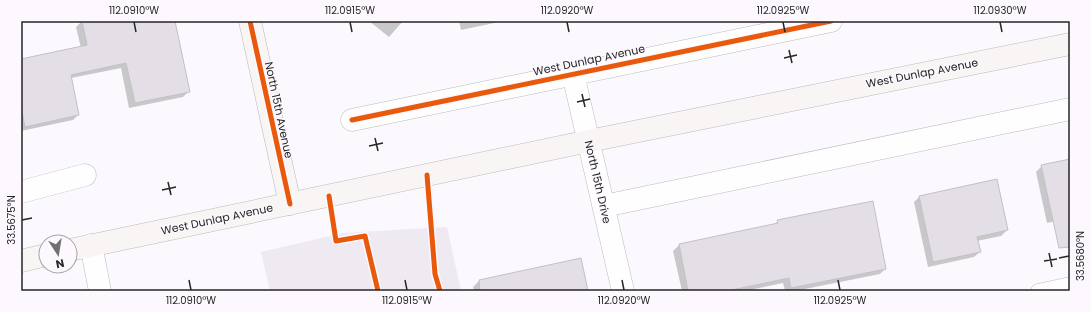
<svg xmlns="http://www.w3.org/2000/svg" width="1091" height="312" font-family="Poppins,sans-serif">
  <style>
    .built { fill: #efe9f2 }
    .shadow { fill: #0003 }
    .building { fill: #e4dfe6; stroke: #c3c1c4 }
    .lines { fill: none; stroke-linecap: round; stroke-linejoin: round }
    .lane-casing { stroke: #bcbabd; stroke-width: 15 }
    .street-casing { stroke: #bcbabd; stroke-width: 23 }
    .secondary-casing { stroke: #bcbabd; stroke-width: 23 }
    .lane { stroke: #fefeff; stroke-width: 14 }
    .street { stroke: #fefeff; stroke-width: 22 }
    .secondary { stroke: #f8f5f4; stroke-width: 22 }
    .cycleway-casing { stroke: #fcf8fe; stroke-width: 8 }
    .cycleway { stroke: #e8590c; stroke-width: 5 }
    .ticks { fill: none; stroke: #262527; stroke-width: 1.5 }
    .labels { text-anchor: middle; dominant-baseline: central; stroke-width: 3; stroke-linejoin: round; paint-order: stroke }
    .street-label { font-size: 11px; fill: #262527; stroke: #fcf8fe }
    .neatline { fill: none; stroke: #262527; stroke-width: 1.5 }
    .ticks-label { font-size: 10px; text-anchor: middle; fill: #262527 }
  </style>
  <rect width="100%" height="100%" fill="#fbf9fd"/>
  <path class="built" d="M447,227L461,291H270L261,252L343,233Z"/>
  <g class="shadow">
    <path d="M82,21H174L189,91L183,97L129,108L121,68L71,78L78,115L73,120L21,131V60L81,48L76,27Z"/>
    <path d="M369,21H403L389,37Z"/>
    <path d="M459,21H504L461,30Z"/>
    <path d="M1070,160V218L1047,223L1036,172L1042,166Z"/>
    <path d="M919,197L1007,230L1001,236L977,241L980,252L974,257L928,267L914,202Z"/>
    <path d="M778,221L885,269L880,274L795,291H785L783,283L745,291H682L673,251L679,245L774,225Z"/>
    <path d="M581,259L587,291H474L473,287L479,281Z"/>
  </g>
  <g class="building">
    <path d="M82,21H175L190,92L135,103L126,63L71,75L79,115L25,127L21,107V59L87,45Z"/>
    <path d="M1070,159V247L1059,248L1041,165Z"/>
    <path d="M997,179L1008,230L977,237L981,252L933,262L919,196Z"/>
    <path d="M873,201L886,269L791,288L789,278L727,291H688L679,244L778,223L777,220Z"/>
    <path d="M581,258L588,291H480L479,280Z"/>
  </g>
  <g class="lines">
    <g class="lane-casing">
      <path id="lane" d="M1038,291L1070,284"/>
    </g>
    <g class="street-casing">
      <g id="street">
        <path d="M573,74L623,291"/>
        <path d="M352,120L831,21"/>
        <path d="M21,192L85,175"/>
        <path d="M604,206L1070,109"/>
        <path d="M91,245L100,291"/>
      </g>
    </g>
    <g class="secondary-casing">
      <g id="secondary">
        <path d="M250,21L290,204"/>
        <path d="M70,250L589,141L1070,44"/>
        <path d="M21,261L46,255"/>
      </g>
    </g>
    <use href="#lane" class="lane"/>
    <use href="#street" class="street"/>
    <use href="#secondary" class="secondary"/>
    <g class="cycleway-casing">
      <g id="cycleway">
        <path d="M250,21L290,204"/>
        <path d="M352,120L831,21"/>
        <path d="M427,175L435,274L440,291"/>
        <path d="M329,196L336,241L365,236L378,291"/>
      </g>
    </g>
    <use href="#cycleway" class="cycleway"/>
  </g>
  <path class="ticks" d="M134,22L136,32M350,22L352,32M567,22L569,32M783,22L785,32M1000,22L1002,32M789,50L792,63M784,58L797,55M582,94L585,107M577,102L590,99M375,138L378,151M369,146L383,143M168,182L171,195M162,190L176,187M22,220L32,218M1049,253L1052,267M1059,258L1069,256M1044,261L1057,259M189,280L191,290M405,280L407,290M622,280L624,290M838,280L840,290"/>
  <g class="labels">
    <g class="street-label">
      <text transform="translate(589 60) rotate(-12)">West Dunlap Avenue</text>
      <text transform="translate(922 73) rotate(-11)">West Dunlap Avenue</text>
      <text transform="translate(279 110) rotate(78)">North 15th Avenue</text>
      <text transform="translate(598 182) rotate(77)">North 15th Drive</text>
      <text transform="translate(217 219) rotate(-12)">West Dunlap Avenue</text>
    </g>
  </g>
  <rect width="1091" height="312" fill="none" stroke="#fcf8fe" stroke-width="44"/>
  <g transform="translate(58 254) rotate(168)"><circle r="19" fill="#fcf8fe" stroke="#a6a4a8"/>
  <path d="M0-3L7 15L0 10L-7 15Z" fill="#716f72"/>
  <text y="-6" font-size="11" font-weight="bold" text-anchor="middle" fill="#262527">N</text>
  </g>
  <rect x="22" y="22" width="1047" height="268" class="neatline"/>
  <g class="ticks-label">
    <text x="134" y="14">112.0910°W</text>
    <text x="350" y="14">112.0915°W</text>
    <text x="567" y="14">112.0920°W</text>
    <text x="783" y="14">112.0925°W</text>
    <text x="1000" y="14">112.0930°W</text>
    <text transform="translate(11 220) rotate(-90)" y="4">33.5675°N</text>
    <text transform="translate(1080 256) rotate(-90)" y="4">33.5680°N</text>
    <text x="191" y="304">112.0910°W</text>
    <text x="407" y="304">112.0915°W</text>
    <text x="624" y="304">112.0920°W</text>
    <text x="840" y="304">112.0925°W</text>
  </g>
</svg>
